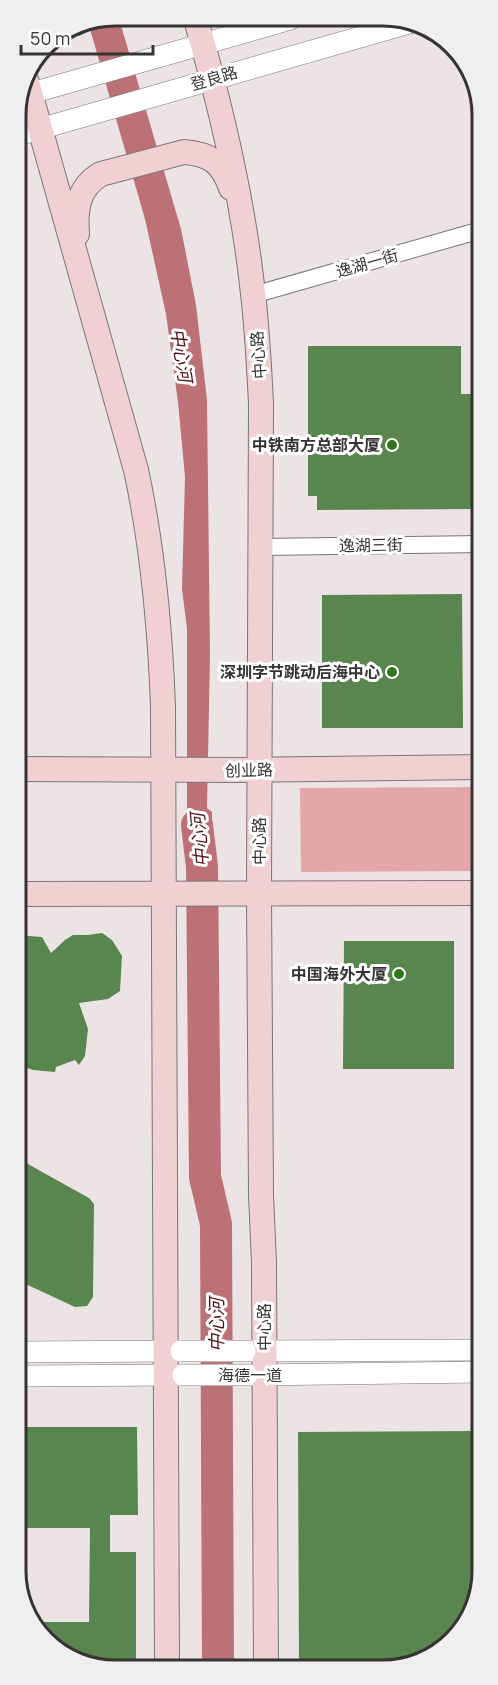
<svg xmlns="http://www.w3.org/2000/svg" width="498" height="1685" font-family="Manrope,'Noto Sans SC',sans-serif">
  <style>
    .green { fill: #e4a6a9 }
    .water { fill: #bb7176 }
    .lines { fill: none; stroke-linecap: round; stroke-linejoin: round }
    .river { stroke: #bb7176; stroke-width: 32 }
    .building { fill: #59854f }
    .minor-casing { stroke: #7c7575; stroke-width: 18 }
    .tertiary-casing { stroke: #7c7575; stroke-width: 22 }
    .secondary-casing { stroke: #7c7575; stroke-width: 26 }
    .minor { stroke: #fff; stroke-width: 16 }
    .tertiary { stroke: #fff; stroke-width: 21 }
    .secondary { stroke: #f0d0d3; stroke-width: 24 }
    .tertiary-bridge-casing { stroke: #7c7575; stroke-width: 22; stroke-linecap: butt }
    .tertiary-bridge { stroke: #fff; stroke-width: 21 }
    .poi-dot { fill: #30781c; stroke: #fff; stroke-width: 2 }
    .labels { text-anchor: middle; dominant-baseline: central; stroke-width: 6; stroke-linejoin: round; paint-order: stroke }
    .street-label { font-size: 16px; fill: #363333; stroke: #fff }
    .poi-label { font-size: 16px; font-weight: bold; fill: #363333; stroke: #fff; text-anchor: end }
    .water-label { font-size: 18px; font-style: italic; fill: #540f1c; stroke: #fff }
    .rim { fill: none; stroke: #363333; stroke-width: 3 }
  </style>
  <rect width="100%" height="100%" fill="#ece4e4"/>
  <path class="green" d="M482,787V871L301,872L300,788Z"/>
  <path class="water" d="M88,22H120L181,229L196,305L207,400L210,655L207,808L212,812V867H187V629L182,589L185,477L178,402L166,314L145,219Z"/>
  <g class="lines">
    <path class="river" d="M197,825L202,867L205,1177L216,1224L218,1668"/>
  </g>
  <g class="building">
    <path d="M308,346H461V394H475V509L317,510V496H308Z"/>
    <path d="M462,594L463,728H322V595Z"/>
    <path d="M102,933L112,940L122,956L120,991L108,999L79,1003L88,1029L85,1056L79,1065L75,1060L56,1067L55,1072L33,1070L16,1064V935L42,937L51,953L65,940L73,935H88Z"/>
    <path d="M344,941H454V1069H343Z"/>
    <path d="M26,1163L89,1198L94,1204L93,1297L87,1306L75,1307L17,1280L16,1202L22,1204L21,1169Z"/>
    <path d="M17,1427H137L138,1515H110V1552H136V1668H95L44,1640L34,1622H89L90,1528H17Z"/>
    <path d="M479,1431V1585L458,1636L402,1668H299L298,1432Z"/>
  </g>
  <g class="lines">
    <g class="minor-casing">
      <g id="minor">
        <path d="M253,295L481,230"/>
        <path d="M261,547L482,544"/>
      </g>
    </g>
    <g class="tertiary-casing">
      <g id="tertiary">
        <path d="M21,96L291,19"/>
        <path d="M15,136L413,22"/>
        <path d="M249,1351L483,1350"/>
        <path d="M17,1352L181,1351"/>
        <path d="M247,1375L483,1372"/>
        <path d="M17,1376L181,1375"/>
      </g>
    </g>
    <g class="secondary-casing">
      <g id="secondary">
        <path d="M196,20C221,107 242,195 252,285C257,324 259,364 261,403L259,893L261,1195L264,1263L266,1668"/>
        <path d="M76,23L78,22"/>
        <path d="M27,82L136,470C153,548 160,627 163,706L167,1668"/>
        <path d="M77,234C75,210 78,187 101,174L184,152C211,154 222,163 231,188"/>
        <path d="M16,769L240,770L482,767"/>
        <path d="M16,894L482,893"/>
      </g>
    </g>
    <use href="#minor" class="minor"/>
    <use href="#tertiary" class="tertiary"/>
    <use href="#secondary" class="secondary"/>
    <g class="tertiary-bridge-casing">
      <g id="tertiary-bridge">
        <path d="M181,1351H245"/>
        <path d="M183,1375H247"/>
      </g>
    </g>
    <use href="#tertiary-bridge" class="tertiary-bridge"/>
  </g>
  <g class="poi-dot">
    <circle cx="392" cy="445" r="6"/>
    <circle cx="392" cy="672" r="6"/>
    <circle cx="399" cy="974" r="6"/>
  </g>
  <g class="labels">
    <g class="street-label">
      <text transform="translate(214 78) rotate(-16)">登良路</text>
      <text transform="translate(367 263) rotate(-16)">逸湖一街</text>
      <text transform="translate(258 355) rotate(-94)">中心路</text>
      <text transform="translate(371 545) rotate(-1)">逸湖三街</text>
      <text transform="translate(249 770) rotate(-1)">创业路</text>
      <text transform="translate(259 841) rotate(-90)">中心路</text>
      <text transform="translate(264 1327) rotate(-90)">中心路</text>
      <text x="250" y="1375">海德一道</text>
    </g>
    <g class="poi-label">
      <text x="380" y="445">中铁南方总部大厦</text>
      <text x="380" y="672">深圳字节跳动后海中心</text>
      <text x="387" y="974">中国海外大厦</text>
    </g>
    <g class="water-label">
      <text transform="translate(182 355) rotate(81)">中心河</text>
      <text transform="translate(199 840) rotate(-95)">中心河</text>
      <text transform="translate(216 1325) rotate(-90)">中心河</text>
    </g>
  </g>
  <path d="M0 0H498V1685H0ZM115 26H383A89 89 0 0 1 472 115V1571A89 89 0 0 1 383 1660H115A89 89 0 0 1 26 1571V115A89 89 0 0 1 115 26Z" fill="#efefef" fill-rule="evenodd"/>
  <path class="rim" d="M115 26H383A89 89 0 0 1 472 115V1571A89 89 0 0 1 383 1660H115A89 89 0 0 1 26 1571V115A89 89 0 0 1 115 26Z"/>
  <path d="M21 45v9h132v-9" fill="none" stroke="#363333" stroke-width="3"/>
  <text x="30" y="45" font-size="18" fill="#363333" stroke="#ffffff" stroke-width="4.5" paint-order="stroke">50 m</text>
</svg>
